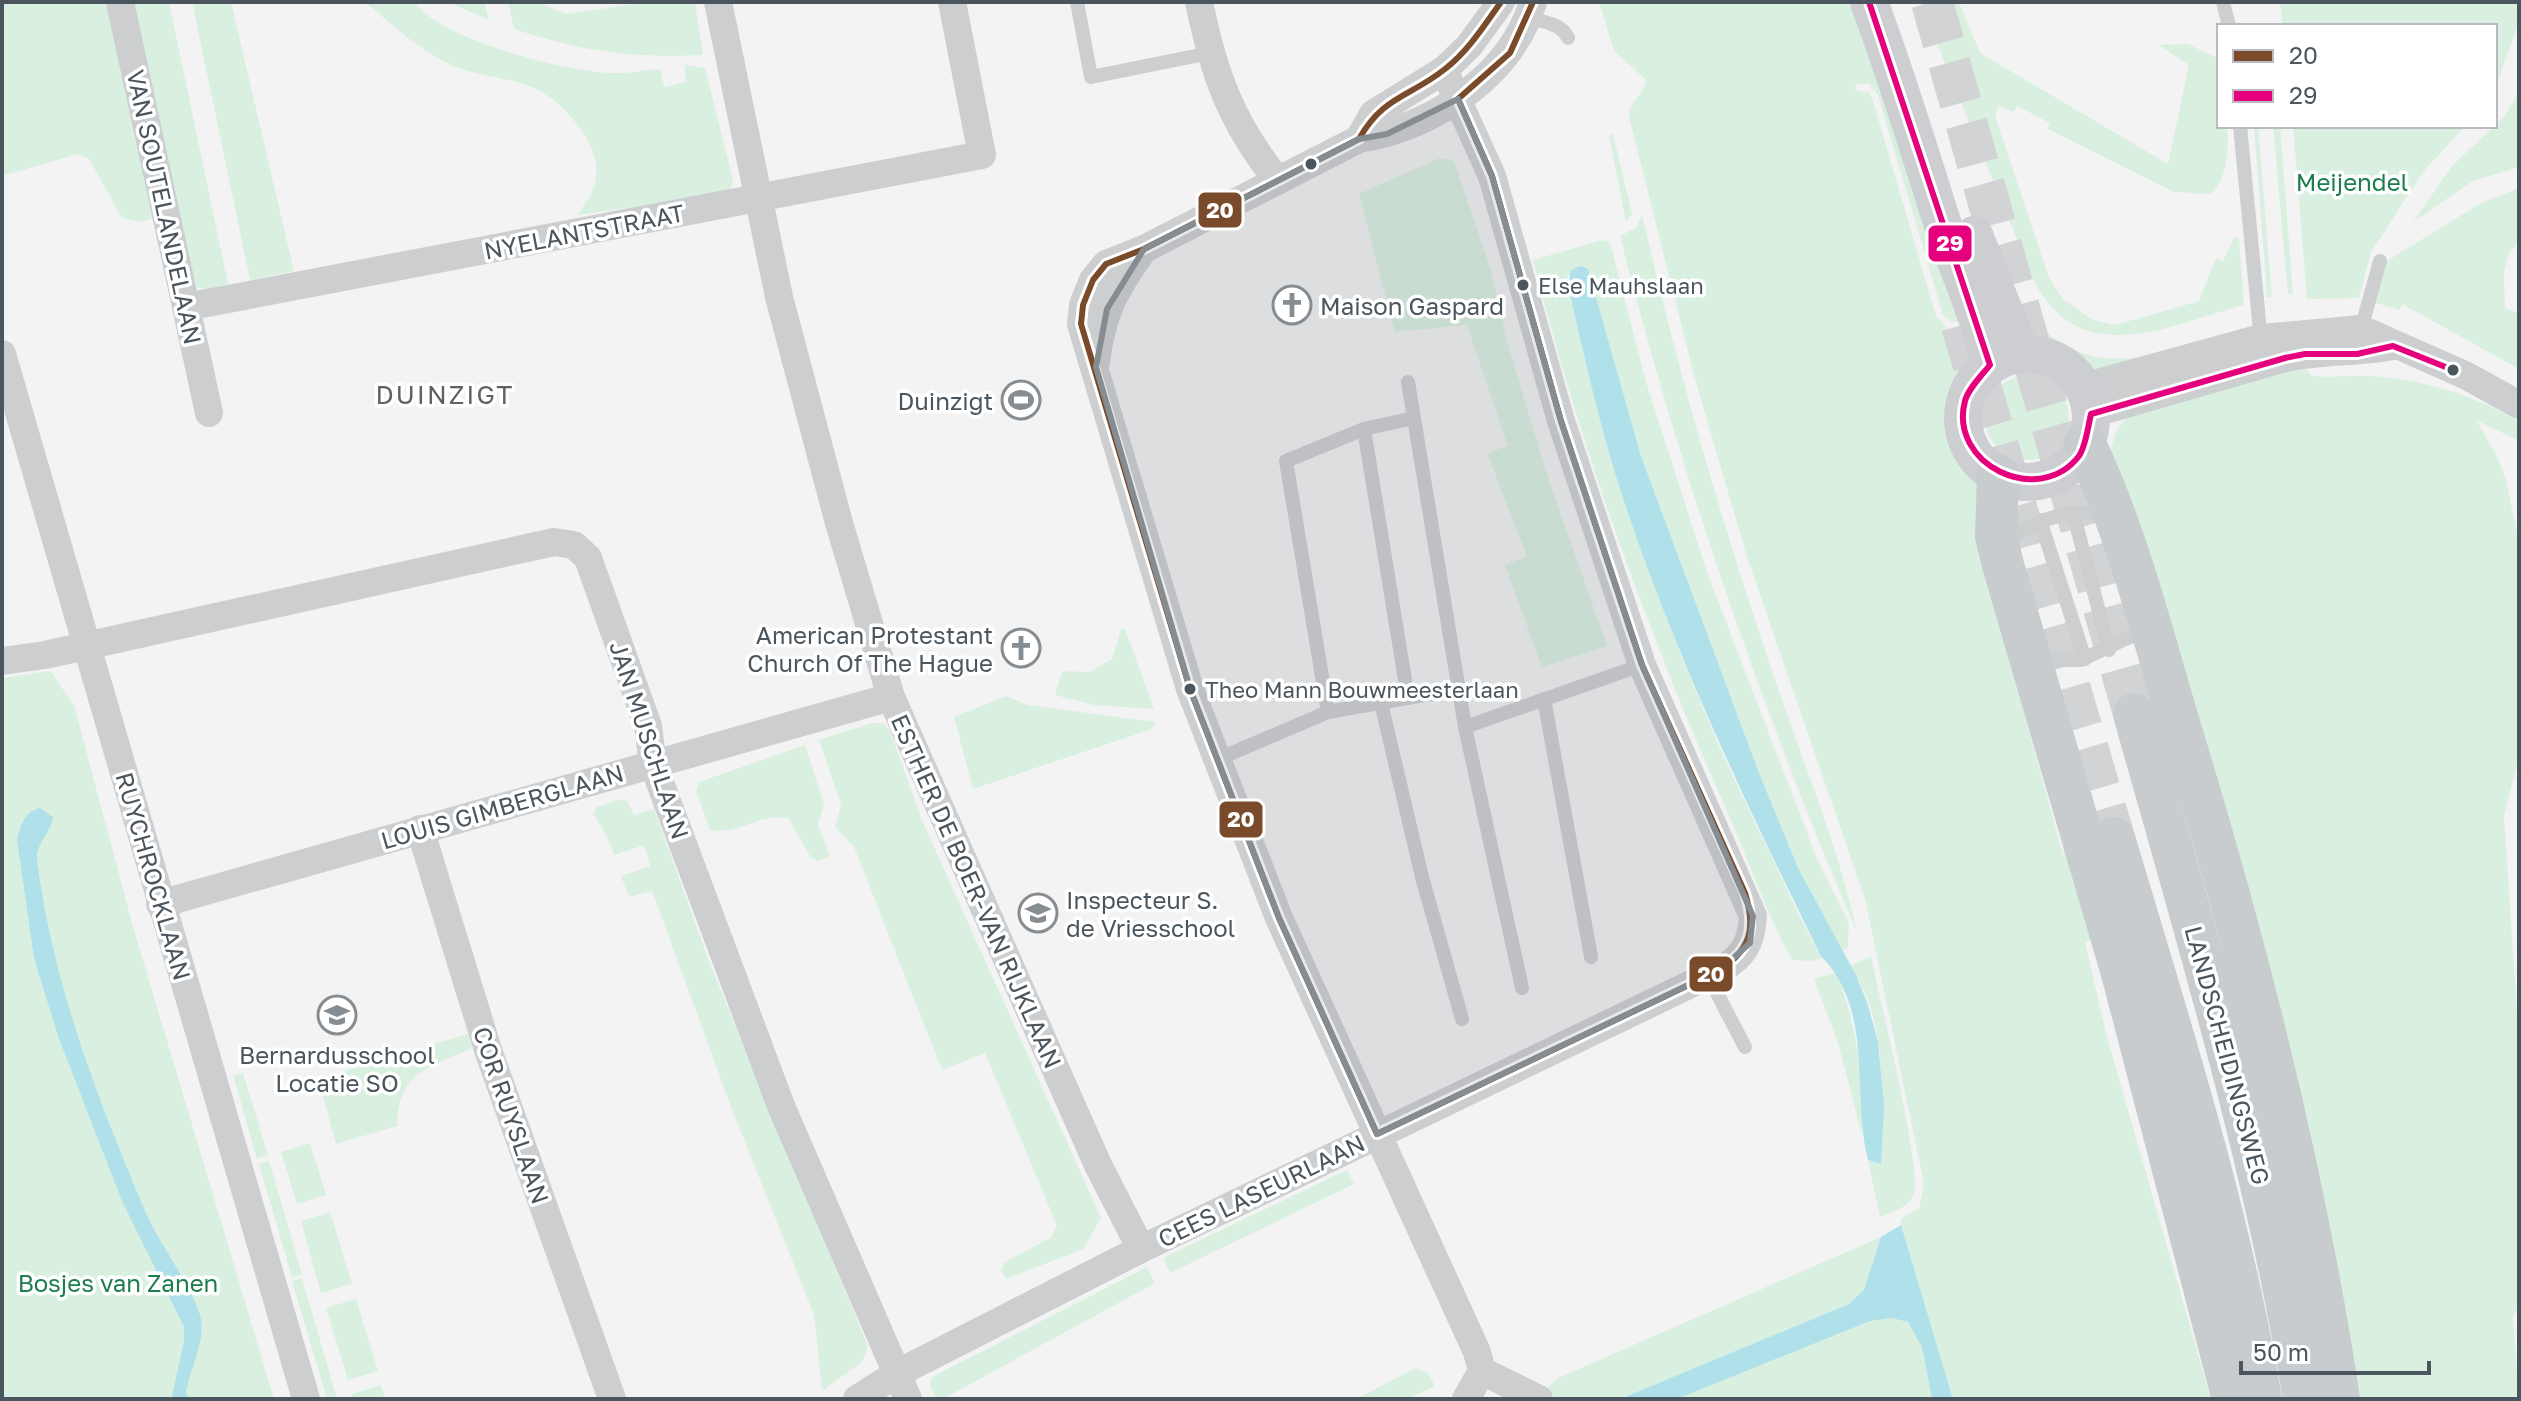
<svg xmlns="http://www.w3.org/2000/svg" width="2521" height="1401" font-family="'Golos Text',sans-serif">
  <style>
    .green { fill: #d9f0e1; fill-rule: evenodd }
    .water { fill: #b0e1eb }
    .lines { fill: none; stroke-linecap: round; stroke-linejoin: round }
    .primary-tunnel { stroke: #d1d3d5; stroke-width: 42; stroke-dasharray: 42 21; stroke-linecap: butt }
    .service { stroke: #ccced0; stroke-width: 14 }
    .minor { stroke: #ccced0; stroke-width: 28 }
    .secondary { stroke: #ccced1; stroke-width: 38 }
    .primary { stroke: #c8ccce; stroke-width: 42 }
    .bus-1-casing { stroke: #fff; stroke-width: 12 }
    .bus-2-casing { stroke: #fff; stroke-width: 12 }
    .bus-1 { stroke: #7a4b2a; stroke-width: 6 }
    .bus-2 { stroke: #e5007d; stroke-width: 6 }
    .marked { fill: #858c92; fill-opacity: 0.2; stroke: #858c92; stroke-width: 6; stroke-linejoin: round }
    .bus-dot { fill: #4a555e; stroke: #fff; stroke-width: 3 }
    .labels { text-anchor: middle; dominant-baseline: central; stroke-width: 7; stroke-linejoin: round; paint-order: stroke }
    .bus-label { font-size: 22px; fill: #4a555e; stroke: #fff; text-anchor: start }
    .park-label { font-size: 24px; fill: #1d7d4b; stroke: #fff }
    .street-label { font-size: 24px; fill: #4a555e; stroke: #fff }
    .poi-label { font-size: 24px; fill: #4a555e; stroke: #fff; text-anchor: start }
    .neighbourhood-label { font-size: 26px; letter-spacing: 2px; fill: #5e6266; stroke: #fff }
    .line-badge { stroke: #fff; stroke-width: 3 }
    .badge-label { font-size: 22px; text-anchor: middle; font-weight: bold; fill: #fff }
  </style>
  <rect width="100%" height="100%" fill="#f3f3f3"/>
  <g class="green">
    <path d="M2,2H108L154,218L140,222L122,218L89,159L78,154L2,176Z"/>
    <path d="M133,2H169L228,284L205,290L194,286Z"/>
    <path d="M192,2H231L294,271L250,280Z"/>
    <path d="M365,2H415C440,40 565,71 610,73C626,74 644,70 660,69L664,87L686,82L685,65L705,68L733,180L729,194L577,215C586,203 594,192 596,177C601,143 561,99 532,87C506,77 474,76 449,64C418,49 391,24 365,2Z"/>
    <path d="M448,2H484L489,20Z"/>
    <path d="M508,2H537L566,14L648,2H695L703,55C630,58 584,52 514,29Z"/>
    <path d="M1599,2H1854L1963,321L1952,322L1943,315L1878,95L1869,84H1855L1856,90L1869,93L1873,101L1936,316L1948,329L1976,326L1973,367L1960,389L1954,410L1967,461L1979,478L2093,939L2085,942L2107,1037L2211,1399H1953L1901,1225V1219L1919,1208L1924,1184L1865,899L1747,557L1695,379L1629,117C1629,100 1645,94 1646,80L1614,51ZM2018,690L2062,833L2064,856L2063,855Z"/>
    <path d="M1920,2H1959L1980,53L2168,164L2189,65L2159,45L2188,44L2219,59V126H2227C2229,146 2228,181 2210,194L2174,192L2048,129L2050,123L2017,106L2014,112L1999,106L1995,116L2049,278L2064,300L2093,320L2115,325L2199,301L2216,258L2223,261L2235,236L2239,239L2244,305C2170,325 2082,371 2035,283Z"/>
    <path d="M2280,2H2519V22L2495,88V26H2283Z"/>
    <path d="M2519,92V167L2473,181L2413,222L2453,165L2504,117Z"/>
    <path d="M2254,126H2258L2272,297H2267Z"/>
    <path d="M2273,126H2280L2293,294H2288Z"/>
    <path d="M2293,126H2465L2423,172L2371,252L2359,298L2307,299Z"/>
    <path d="M1613,134L1632,214L1626,222L1609,135Z"/>
    <path d="M1440,158L1454,161L1492,274L1507,342L1550,484L1607,646L1542,667L1505,565L1527,556L1487,453L1508,446L1467,325L1395,332L1359,194Z"/>
    <path d="M2519,188V240L2508,255L2504,272L2505,308L2519,313V369L2402,304L2400,310L2376,303L2387,261L2481,203Z"/>
    <path d="M1642,214C1676,364 1718,510 1767,656C1797,748 1836,837 1857,932C1760,707 1680,473 1620,236L1637,227Z"/>
    <path d="M1602,240L1610,242L1646,382L1708,575L1818,861L1849,923L1848,948L1813,961L1792,960C1767,916 1750,863 1729,816C1649,636 1581,450 1533,260ZM1588,269L1641,456L1759,773L1799,870L1839,948L1821,955C1799,920 1783,879 1764,841C1676,665 1612,478 1568,286L1567,276Z"/>
    <path d="M2023,308C2055,349 2096,366 2148,356L2094,372L2085,369L2029,336Z"/>
    <path d="M2301,362L2312,376C2331,378 2350,375 2369,376C2420,379 2476,395 2519,422V441L2476,420L2496,454L2506,480L2519,543V756L2504,816L2519,1042V1306L2513,1316L2519,1399H2346L2109,455L2117,429L2130,414Z"/>
    <circle cx="2027" cy="418" r="42"/>
    <path d="M1121,629H1125L1154,709L1094,705L1055,695L1062,671L1090,672L1112,659Z"/>
    <path d="M50,671L74,705L134,930L274,1399H2V678Z"/>
    <path d="M1006,696L1028,705L1155,722L1152,729L973,789L954,717Z"/>
    <path d="M872,723H883L890,730L921,818L1101,1218L1083,1249L1006,1279L1001,1270L1005,1262L1050,1238L1057,1226L985,1053L942,1070L854,847L835,827L841,805L819,740Z"/>
    <path d="M805,745L824,804L818,825L830,856L819,861L811,858L789,819C761,811 739,836 710,830L696,792L699,782Z"/>
    <path d="M618,800L627,801L634,815L654,809L710,964L868,1346L863,1361L822,1391L814,1315L733,1112L652,891L629,897L621,876L650,866L644,845L614,855L604,830L593,814L597,807Z"/>
    <path d="M1871,956C1878,992 1923,1172 1914,1194C1908,1208 1893,1212 1880,1217L1868,1160L1881,1164C1881,1100 1890,1022 1850,966Z"/>
    <path d="M1837,972C1856,1027 1865,1077 1862,1135L1839,1046L1814,979Z"/>
    <path d="M468,1034L472,1048C428,1069 399,1070 397,1126L336,1144L318,1079Z"/>
    <path d="M243,1073L268,1155L257,1159L233,1075Z"/>
    <path d="M310,1143L326,1195L297,1204L281,1152Z"/>
    <path d="M269,1161L302,1274L292,1277L259,1164Z"/>
    <path d="M1347,1170L1354,1184L1170,1273L1163,1258Z"/>
    <path d="M330,1212L352,1284L321,1293L301,1221Z"/>
    <path d="M1881,1237L1864,1291L1849,1304L1620,1399H1556L1546,1389L1558,1378Z"/>
    <path d="M1147,1267L1155,1283L943,1399H936L930,1385L932,1377Z"/>
    <path d="M302,1278L337,1399H327L292,1281Z"/>
    <path d="M356,1299L378,1371L348,1380L326,1308Z"/>
    <path d="M1891,1318L1908,1322L1922,1346L1932,1399H1677L1870,1321Z"/>
    <path d="M1416,1368L1428,1373L1435,1386L1408,1399H1356Z"/>
    <path d="M381,1385L385,1399H352L351,1394Z"/>
  </g>
  <g class="water">
    <path d="M1581,266L1588,269L1641,456L1759,773L1799,870L1856,975L1867,1002L1878,1041L1884,1106L1881,1164L1868,1160C1851,1092 1875,1011 1821,956C1748,808 1677,660 1625,504C1601,433 1585,359 1568,286L1571,270Z"/>
    <path d="M40,808L53,817C51,834 36,842 37,860C53,984 97,1098 146,1213C160,1245 190,1283 200,1315C207,1339 190,1368 186,1392L189,1399H173L172,1396L184,1341V1327L122,1201L58,1036L34,958L17,840C21,825 24,812 40,808Z"/>
    <path d="M1901,1225L1953,1399H1932L1922,1347L1908,1322L1891,1318L1870,1321L1677,1399H1620L1849,1304L1864,1290L1881,1237Z"/>
  </g>
  <g class="lines">
    <g class="primary-tunnel">
      <path d="M1932,2L2134,714"/>
      <path d="M1962,325L2114,838"/>
    </g>
    <g class="service">
      <path d="M1077,2L1091,77L1210,53"/>
      <path d="M2223,2L2229,26"/>
      <path d="M1528,18C1543,22 1561,23 1568,38"/>
      <path d="M2240,126L2261,341"/>
      <path d="M2360,333L2380,261"/>
      <path d="M1408,382L1465,727L1522,988"/>
      <path d="M1364,429L1408,698"/>
      <path d="M2073,512L2109,650"/>
      <path d="M2040,520L2085,659"/>
      <path d="M2004,545C2035,519 2069,506 2109,516"/>
      <path d="M2035,660H2081L2146,629"/>
      <path d="M1544,699L1591,957"/>
      <path d="M1381,703L1422,877L1462,1019"/>
      <path d="M1328,712L1286,461L1364,429L1414,418"/>
      <path d="M1465,727L1642,665"/>
      <path d="M1218,759L1328,712L1458,689"/>
      <path d="M1708,976L1745,1047"/>
    </g>
    <g class="minor">
      <path d="M120,2L209,413"/>
      <path d="M718,2L779,297L839,523L891,697L1098,1165L1141,1249"/>
      <path d="M1199,2C1214,75 1231,122 1278,181"/>
      <path d="M1533,2C1511,76 1433,127 1359,139L1144,249L1106,264L1093,280L1083,305L1081,324L1190,689L1279,918L1477,1352L1482,1371L1539,1399"/>
      <path d="M1359,139L1373,114L1444,70L1469,46L1501,2"/>
      <path d="M186,307L982,155L952,2"/>
      <path d="M2,354L306,1399"/>
      <path d="M1096,362C1102,313 1115,289 1144,249"/>
      <path d="M2083,387L2261,338L2361,329L2467,376L2519,405"/>
      <path d="M2091,414L2285,358C2321,350 2357,353 2393,346"/>
      <path d="M2,661L45,655L554,542L574,545L588,558L648,726L653,764L781,1106L908,1399"/>
      <path d="M420,829L488,1050L612,1399"/>
      <path d="M160,904L891,697"/>
      <path d="M857,1399L896,1374L1141,1249L1720,970C1744,956 1751,944 1753,916L1642,665L1561,421L1492,176L1444,70"/>
      <path d="M1466,1399L1482,1371"/>
    </g>
    <g class="secondary">
      <path d="M1869,2C1896,74 1918,146 1941,219C1957,268 1979,313 1990,365"/>
      <path d="M1974,235L2021,354"/>
      <circle cx="2027" cy="418" r="64"/>
    </g>
    <g class="primary">
      <path d="M2085,444C2128,535 2152,633 2181,730C2248,949 2305,1172 2339,1399"/>
      <path d="M1998,475L1996,536L2003,565L2123,977L2233,1399"/>
      <path d="M2134,714C2198,941 2266,1167 2304,1399"/>
      <path d="M2114,838C2169,1023 2229,1208 2261,1399"/>
    </g>
    <g class="bus-1-casing">
      <path id="bus-1" d="M1501,2C1484,26 1468,51 1445,69C1410,97 1383,96 1359,139L1144,249L1106,264L1093,280L1083,305L1081,324L1190,689L1279,918L1377,1134L1720,970C1751,949 1756,928 1745,893L1642,665L1561,421L1492,176L1458,99L1510,53L1533,2"/>
    </g>
    <g class="bus-2-casing">
      <path id="bus-2" d="M1869,2L1990,365C1982,375 1968,389 1965,401C1948,465 2039,508 2079,456C2086,446 2088,426 2091,414L2285,358L2305,354H2357L2393,346L2453,370"/>
    </g>
    <use href="#bus-1" class="bus-1"/>
    <use href="#bus-2" class="bus-2"/>
  </g>
  <path class="marked" d="M1458,99L1492,176L1561,421L1642,665L1753,916L1750,943L1720,970L1377,1134L1279,918L1190,689L1096,367L1107,309L1144,249L1359,139L1387,134Z"/>
  <defs>
    <g id="church-ring" transform="scale(2)"><circle r="9.5" fill="#fff" stroke="#858c92" stroke-width="1.5"/><path d="M-1.2-6h2.4v3.5h3.3v2.4h-3.3V6h-2.4V-.1h-3.3v-2.4h3.3Z" fill="#858c92"/></g>
    <g id="stadium-ring" transform="scale(2)"><circle r="9.5" fill="#fff" stroke="#858c92" stroke-width="1.5"/><path d="M0-5a6.5 5 0 1 0 0 10a6.5 5 0 1 0 0-10ZM-3.5-1.8h7v3.6h-7Z" fill="#858c92"/></g>
    <g id="school-ring" transform="scale(2)"><circle r="9.5" fill="#fff" stroke="#858c92" stroke-width="1.5"/><path d="M0-5L7-2L0 1L-7-2ZM-4 1L0 2.5L4 1V4Q0 6-4 4Z" fill="#858c92"/></g>
  </defs>
  <g fill-rule="evenodd">
    <use href="#church-ring" x="1292" y="305"/>
    <use href="#stadium-ring" x="1021" y="400"/>
    <use href="#church-ring" x="1021" y="648"/>
    <use href="#school-ring" x="1038" y="913"/>
    <use href="#school-ring" x="337" y="1015"/>
  </g>
  <g class="bus-dot">
    <circle cx="1311" cy="164" r="7"/>
    <circle cx="1523" cy="285" r="7"/>
    <circle cx="2453" cy="370" r="7"/>
    <circle cx="1190" cy="689" r="7"/>
  </g>
  <g class="labels">
    <g class="bus-label">
      <text x="1538" y="285">Else Mauhslaan</text>
      <text x="1205" y="689">Theo Mann Bouwmeesterlaan</text>
    </g>
    <g class="park-label">
      <text x="2352" y="181">Meijendel</text>
      <text x="118" y="1282">Bosjes van Zanen</text>
    </g>
    <g class="street-label">
      <text transform="translate(165 207) rotate(78)">VAN SOUTELANDELAAN</text>
      <text transform="translate(584 231) rotate(-11)">NYELANTSTRAAT</text>
      <text transform="translate(650 740) rotate(72)">JAN MUSCHLAAN</text>
      <text transform="translate(502 806) rotate(-16)">LOUIS GIMBERGLAAN</text>
      <text transform="translate(154 876) rotate(74)">RUYCHROCKLAAN</text>
      <text transform="translate(977 891) rotate(66)">ESTHER DE BOER-VAN RIJKLAAN</text>
      <text transform="translate(2228 1055) rotate(75)">LANDSCHEIDINGSWEG</text>
      <text transform="translate(512 1115) rotate(71)">COR RUYSLAAN</text>
      <text transform="translate(1261 1190) rotate(-26)">CEES LASEURLAAN</text>
    </g>
    <g class="poi-label">
      <text x="1320" y="305">Maison Gaspard</text>
      <text x="993" y="400" text-anchor="end">Duinzigt</text>
      <text x="993" y="634" text-anchor="end">American Protestant<tspan x="993" dy="28">Church Of The Hague</tspan></text>
      <text x="1066" y="899">Inspecteur S.<tspan x="1066" dy="28">de Vriesschool</tspan></text>
      <text x="337" y="1054" text-anchor="middle">Bernardusschool<tspan x="337" dy="28">Locatie SO</tspan></text>
    </g>
    <g class="neighbourhood-label">
      <text x="445" y="394">DUINZIGT</text>
    </g>
  </g>
  <g class="line-badge">
    <rect x="1197" y="191" width="46" height="38" rx="8" fill="#7a4b2a"/>
    <rect x="1927" y="224" width="46" height="39" rx="8" fill="#e5007d"/>
    <rect x="1218" y="800" width="46" height="39" rx="8" fill="#7a4b2a"/>
    <rect x="1688" y="955" width="46" height="38" rx="8" fill="#7a4b2a"/>
  </g>
  <g class="badge-label">
    <text x="1220" y="218">20</text>
    <text x="1950" y="251">29</text>
    <text x="1241" y="827">20</text>
    <text x="1711" y="982">20</text>
  </g>
  <rect width="2521" height="1401" fill="none" stroke="#4a555e" stroke-width="8"/>
  <rect x="2217" y="24" width="280" height="104" fill="#ffffff" stroke="#b7bbbf" stroke-width="2"/>
  <rect x="2233" y="50" width="40" height="12" fill="#7a4b2a" stroke="#b7bbbf" stroke-width="2"/>
  <text x="2289" y="64" font-size="24" fill="#4a555e">20</text>
  <rect x="2233" y="90" width="40" height="12" fill="#e5007d" stroke="#b7bbbf" stroke-width="2"/>
  <text x="2289" y="104" font-size="24" fill="#4a555e">29</text>
  <path d="M2241 1361v12h188v-12" fill="none" stroke="#4a555e" stroke-width="4"/>
  <text x="2253" y="1361" font-size="24" fill="#4a555e" stroke="#ffffff" stroke-width="6" paint-order="stroke">50 m</text>
</svg>
